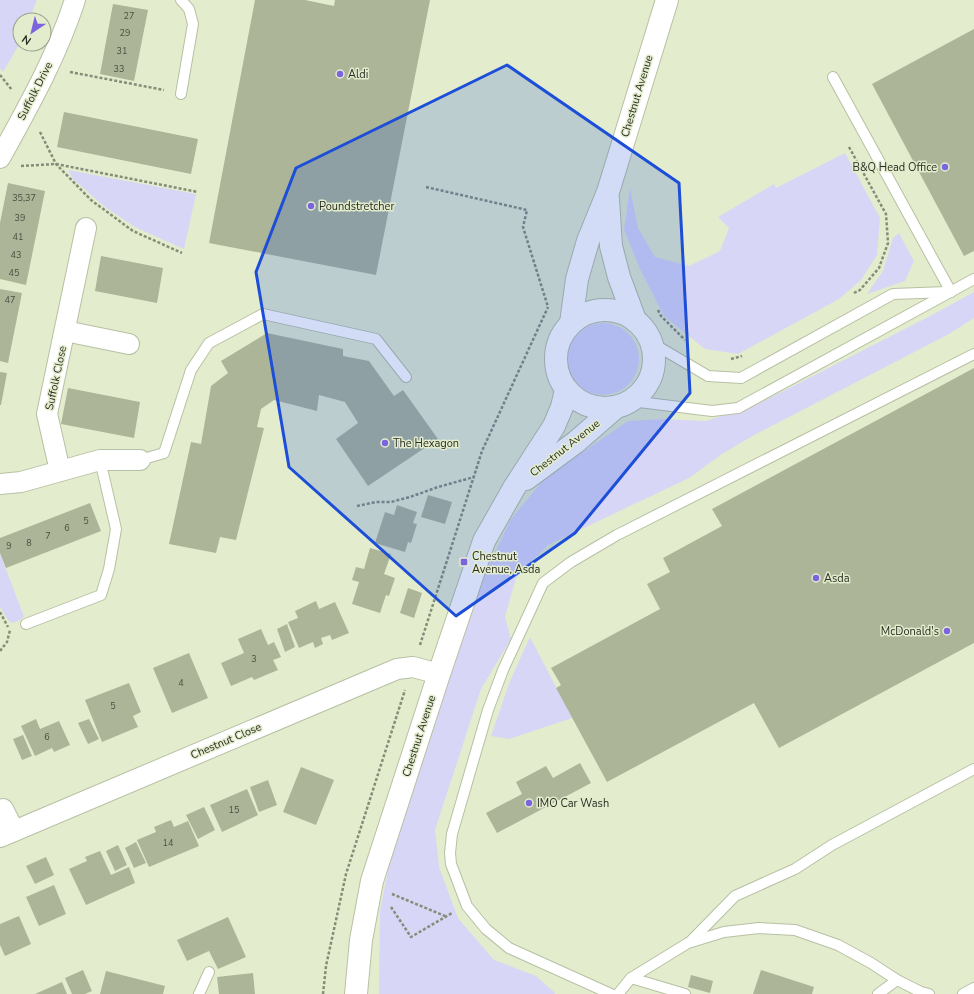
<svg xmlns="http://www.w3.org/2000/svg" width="974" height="994" font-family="'Nunito Sans',sans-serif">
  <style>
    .green { fill: #d8d6f7 }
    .building { fill: #acb598 }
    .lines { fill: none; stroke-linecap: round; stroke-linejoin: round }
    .service-casing { stroke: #b7c0a3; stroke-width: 12 }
    .minor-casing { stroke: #b7c0a3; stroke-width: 22 }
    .tertiary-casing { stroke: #b7c0a3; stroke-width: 24 }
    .path { stroke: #868c77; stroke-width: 2.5; stroke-dasharray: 3 2; stroke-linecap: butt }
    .service { stroke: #fff; stroke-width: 10 }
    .minor { stroke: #fff; stroke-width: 20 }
    .tertiary { stroke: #fff; stroke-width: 22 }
    .marked { fill: #1d4ed8; fill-opacity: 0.2; stroke: #1d4ed8; stroke-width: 3; stroke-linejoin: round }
    .poi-dot { fill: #7c64df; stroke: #e3edce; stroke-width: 1.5 }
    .labels { text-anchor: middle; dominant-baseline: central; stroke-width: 3; stroke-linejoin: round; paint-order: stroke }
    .number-label { font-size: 9px; fill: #4a4f40 }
    .poi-label { font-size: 11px; fill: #2a2d22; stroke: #e3edce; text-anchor: start }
    .street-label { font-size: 11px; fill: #2a2d22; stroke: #e3edce }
  </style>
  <rect width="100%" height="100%" fill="#e3edce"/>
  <g class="green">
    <path d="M0,0H37L29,20H20V43L3,72L0,68Z"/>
    <path d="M845,153L880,218L877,255L861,280L839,299L738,354L705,349L664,316L641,271L624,230L630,188L638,228L655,257L689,266L720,251L729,228L718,217L774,184L776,188Z"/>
    <path d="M68,170L196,194L184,249L135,227L105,207L73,179Z"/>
    <path d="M899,233L914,261L905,281L867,294L883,271L893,238Z"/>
    <path d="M974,292V318L949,334L756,434L722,454L689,478L548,545L516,578L505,617L511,639L481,689L435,830L439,867L458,918L494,960L536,976L554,992L555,994H379L380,911L394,840L479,586L511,519L545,478L628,421L664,419L706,421L758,404L934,314Z"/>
    <circle cx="603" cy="359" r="36"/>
    <path d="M0,553L24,617L18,621L12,623L8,620L0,607Z"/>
    <path d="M530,637L572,718L509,739L491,736L510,681Z"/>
  </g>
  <g class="building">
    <path d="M255,0H305L334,6L335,0H430L376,275L209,243Z"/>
    <path d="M113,4L148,10L134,81L100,74Z"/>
    <path d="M974,29V251L964,256L872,84Z"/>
    <path d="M64,112L198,139L191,174L57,147Z"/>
    <path d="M8,183L45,191L26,285L0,279V223Z"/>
    <path d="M101,256L163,268L157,303L95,291Z"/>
    <path d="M0,289L22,293L8,363L0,361Z"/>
    <path d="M267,333L343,349V356L369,361L394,396L403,390L438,439L368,486L336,439L358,423L345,402L319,395L317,411L274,400L261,409L257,427L264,428L236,540L220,537L216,553L169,544L191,442L201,444L211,386L228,373L221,361Z"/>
    <path d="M974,368V643L779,748L754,703L607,782L556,688L561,685L551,668L660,609L647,584L670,572L663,558L722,526L712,509Z"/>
    <path d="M0,372L7,373L1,405H0Z"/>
    <path d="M68,388L140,402L134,438L61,424Z"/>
    <path d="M428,495L452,502L445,524L421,517Z"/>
    <path d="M90,503L101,531L6,568L0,553V538Z"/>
    <path d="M397,505L417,512L413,523L417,524L411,543L408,542L405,552L375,543L385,512L394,515Z"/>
    <path d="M370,548L391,554L384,574L395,578L389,596L386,595L380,613L352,604L359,582L352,580L356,567L364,569Z"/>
    <path d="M408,588L422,593L414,618L400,613Z"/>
    <path d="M316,601L319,609L335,602L349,633L332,640L330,635L321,638L323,644L315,648L313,642L299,648L288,622L298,618L295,611Z"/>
    <path d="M287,624L295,647L285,652L277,629Z"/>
    <path d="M261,629L268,645L274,642L281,657L273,660L278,670L254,680L252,677L231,686L221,663L244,653L238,639Z"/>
    <path d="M189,653L208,698L172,713L153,668Z"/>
    <path d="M129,683L141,712L133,716L138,727L102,742L85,700Z"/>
    <path d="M36,719L40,729L59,721L70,745L54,752L52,748L35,756L21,726Z"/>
    <path d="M89,719L99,739L88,744L78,723Z"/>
    <path d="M23,735L32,756L22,760L13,739Z"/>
    <path d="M580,763L591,783L497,833L486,813L522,794L516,782L546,766L553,778Z"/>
    <path d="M301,767L334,780L316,825L283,812Z"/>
    <path d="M268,780L277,805L259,812L250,787Z"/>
    <path d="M247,789L258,815L222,832L210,805Z"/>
    <path d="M204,807L215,830L198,839L186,815Z"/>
    <path d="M171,820L174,827L188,821L199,846L149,867L137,840L156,832L154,827Z"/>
    <path d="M136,842L146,863L134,868L125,848Z"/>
    <path d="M118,845L127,865L115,871L106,851Z"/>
    <path d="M100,851L111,875L129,867L135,883L86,905L69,869L87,861L85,857Z"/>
    <path d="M46,857L54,875L35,884L26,866Z"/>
    <path d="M54,885L66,914L39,926L26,897Z"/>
    <path d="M19,916L31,944L5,956L0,945V924Z"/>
    <path d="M228,917L246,957L218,969L209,951L187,961L177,940Z"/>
    <path d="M83,970L92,991L85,994H72L65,978Z"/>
    <path d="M761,970L814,987L812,994H753Z"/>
    <path d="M106,971L165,986L163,994H100Z"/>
    <path d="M253,973L255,994H219L217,977Z"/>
    <path d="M691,975L713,981L710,993L688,987Z"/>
    <path d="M62,982L67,994H35Z"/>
  </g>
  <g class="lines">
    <g class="service-casing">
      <g id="service">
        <path d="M833,77L951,292"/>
        <path d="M181,94L193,24L189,9L181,0"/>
        <path d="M652,343L708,376L741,378L893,294L947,292"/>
        <path d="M631,401L712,411L738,408L974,279"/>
        <path d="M140,460L164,453L191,370L209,343L263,314L376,339L406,377"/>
        <path d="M26,624L101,595L109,569L116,529L100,460"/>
        <path d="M690,942L735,896L795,869L832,845L974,769"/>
        <path d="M631,978L685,994"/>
        <path d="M199,994L209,972"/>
        <path d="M611,994L509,948L486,929L467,906L451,864L450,853L452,834L488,710L503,670L543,583L571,562L617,535L974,354"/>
        <path d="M618,994L631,978L688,943L724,932L759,928L795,930L838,945L871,963L897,980L921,992L929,994"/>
        <path d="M878,994L897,980"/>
        <path d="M963,994L974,988"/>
      </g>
    </g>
    <g class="minor-casing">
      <g id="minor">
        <path d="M0,158C28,107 57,56 75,0"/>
        <path d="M65,331L129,344"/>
        <path d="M60,471L47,414L86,228"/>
        <path d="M0,484L21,482L100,460H140"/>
        <path d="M3,809L14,831"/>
        <path d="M0,837L397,669L413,667L439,674"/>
      </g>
    </g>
    <g class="tertiary-casing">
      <g id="tertiary">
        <path d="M608,199L611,246L619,277L635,320"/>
        <circle cx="605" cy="359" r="49"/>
        <path d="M571,323L577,279L588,241L608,192L667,0"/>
        <path d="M526,479L576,442L615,408"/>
        <path d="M356,994L361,940L372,881L439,674L484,541L514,488L554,426L562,407L566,390"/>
      </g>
    </g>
    <g class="path">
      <path d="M70,72L164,90"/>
      <path d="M0,75L12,90"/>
      <path d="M40,132L56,164L91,200L133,231L182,253"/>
      <path d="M849,147L886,214L888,243L879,268L860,290L854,293"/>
      <path d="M21,166L56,164L198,192"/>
      <path d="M426,187L527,210L523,227L548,307"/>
      <path d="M658,310L661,316L685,340"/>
      <path d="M731,359L742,356"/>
      <path d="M357,506L376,502H391L410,497L438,487L474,477"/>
      <path d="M0,612L8,627"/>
      <path d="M420,645L482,451L548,307"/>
      <path d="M0,651L7,642L10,630"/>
      <path d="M392,894L445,916"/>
      <path d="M391,907L411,937L452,913"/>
      <path d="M323,994L326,966L346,874L405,690"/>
    </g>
    <use href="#service" class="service"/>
    <use href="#minor" class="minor"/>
    <use href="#tertiary" class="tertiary"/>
  </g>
  <path class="marked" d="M507,65L679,183L690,393L575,533L456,616L289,467L256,272L296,168Z"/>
  <g class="poi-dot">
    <circle cx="340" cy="74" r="4"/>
    <circle cx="945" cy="167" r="4"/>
    <circle cx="311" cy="206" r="4"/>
    <circle cx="385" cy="443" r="4"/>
    <rect x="460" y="558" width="8" height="8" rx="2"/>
    <circle cx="816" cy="578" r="4"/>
    <circle cx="947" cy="631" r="4"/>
    <circle cx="529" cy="803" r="4"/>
  </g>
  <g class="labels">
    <g class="number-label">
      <text x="129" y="16">27</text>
      <text x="125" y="33">29</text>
      <text x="122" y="51">31</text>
      <text x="119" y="69">33</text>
      <text x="24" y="198">35,37</text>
      <text x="20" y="218">39</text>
      <text x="18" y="237">41</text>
      <text x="16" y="255">43</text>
      <text x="14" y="273">45</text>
      <text x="10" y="300">47</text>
      <text x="86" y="521">5</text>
      <text x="67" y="528">6</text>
      <text x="48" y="536">7</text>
      <text x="29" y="543">8</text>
      <text x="9" y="546">9</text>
      <text x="254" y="659">3</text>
      <text x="181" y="683">4</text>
      <text x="113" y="706">5</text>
      <text x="47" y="737">6</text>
      <text x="234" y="810">15</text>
      <text x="168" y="843">14</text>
    </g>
    <g class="poi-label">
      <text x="348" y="74">Aldi</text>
      <text x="937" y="167" text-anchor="end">B&amp;Q Head Office</text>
      <text x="319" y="206">Poundstretcher</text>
      <text x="393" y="443">The Hexagon</text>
      <text x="472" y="556">Chestnut<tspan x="472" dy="13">Avenue, Asda</tspan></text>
      <text x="824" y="578">Asda</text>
      <text x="939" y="631" text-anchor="end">McDonald's</text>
      <text x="537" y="803">IMO Car Wash</text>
    </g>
    <g class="street-label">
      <text transform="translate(35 91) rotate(-63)">Suffolk Drive</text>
      <text transform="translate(637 96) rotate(-73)">Chestnut Avenue</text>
      <text transform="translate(56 378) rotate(-78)">Suffolk Close</text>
      <text transform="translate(565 448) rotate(-38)">Chestnut Avenue</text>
      <text transform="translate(419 736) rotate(-72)">Chestnut Avenue</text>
      <text transform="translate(226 741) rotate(-23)">Chestnut Close</text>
    </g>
  </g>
  <g transform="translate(32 32) rotate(215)"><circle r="19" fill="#e3edce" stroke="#99a089"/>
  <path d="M0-3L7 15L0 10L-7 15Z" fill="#7c64df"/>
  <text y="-6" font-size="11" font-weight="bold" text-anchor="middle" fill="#2a2d22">N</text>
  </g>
</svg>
